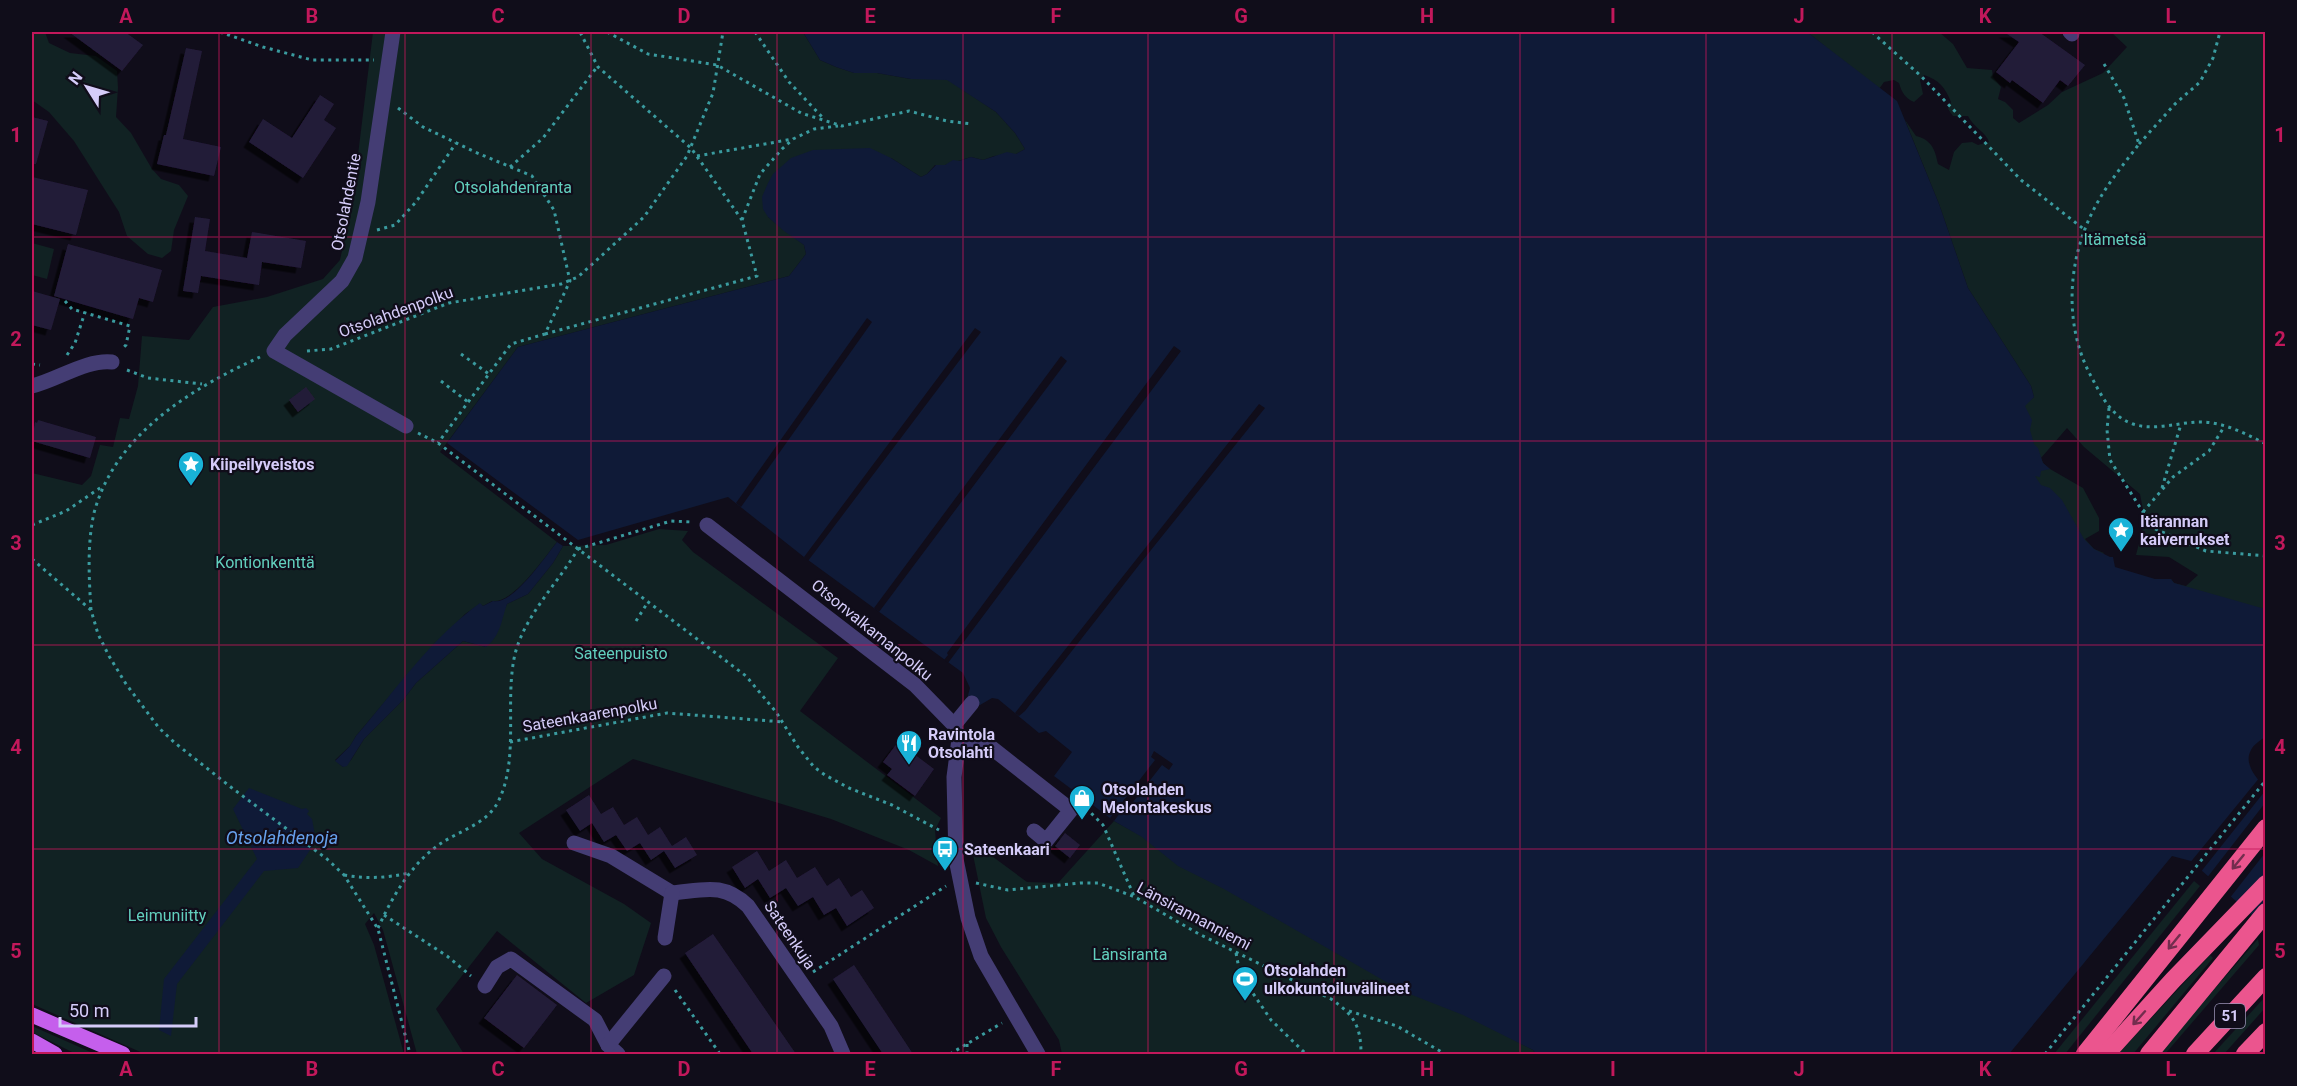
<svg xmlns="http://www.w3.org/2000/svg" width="2297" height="1086" font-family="Roboto,sans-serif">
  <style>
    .green { fill: #112223 }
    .water { fill: #0f1a37 }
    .pier { fill: #100d1a }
    .building { fill: #241b39; filter: url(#shadow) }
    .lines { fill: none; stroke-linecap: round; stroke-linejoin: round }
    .path { stroke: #3a9b9f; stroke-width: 3; stroke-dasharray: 3 4.5; stroke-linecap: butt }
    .minor { stroke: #443d74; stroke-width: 15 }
    .major { stroke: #c55fec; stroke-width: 15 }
    .highway { stroke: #eb558e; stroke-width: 18 }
    .oneway { stroke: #732d4e }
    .grid { fill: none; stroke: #c2185b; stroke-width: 1.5; stroke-opacity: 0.55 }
    .labels { text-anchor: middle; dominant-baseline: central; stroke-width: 4.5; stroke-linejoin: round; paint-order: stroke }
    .shield { fill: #100d1a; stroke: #9a93b6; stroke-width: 1.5 }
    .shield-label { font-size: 15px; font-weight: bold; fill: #d5ccf9 }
    .park-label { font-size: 16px; fill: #62cfbe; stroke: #100d1a }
    .street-label { font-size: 16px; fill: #d5ccf9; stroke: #100d1a }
    .poi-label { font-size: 16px; font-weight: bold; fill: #d5ccf9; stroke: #100d1a; text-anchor: start }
    .water-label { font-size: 18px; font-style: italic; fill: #66a1ed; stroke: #100d1a }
    .neatline { fill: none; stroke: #c2185b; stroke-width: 2 }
    .grid-label { font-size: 20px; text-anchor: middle; font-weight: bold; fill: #c2185b }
  </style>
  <defs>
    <filter id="shadow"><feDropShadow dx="-5.5" dy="5.5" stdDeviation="0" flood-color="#0009"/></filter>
  </defs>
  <rect width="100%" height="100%" fill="#100d1a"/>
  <g class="green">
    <path d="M32,32H45L49,43L70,53L96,56L117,71L118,88L116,117L131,133L152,169L161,179L179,185L188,196L174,230L171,251L162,258L148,254L127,236L119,212L74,141L49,112L32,100Z"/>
    <path d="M373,32H803L820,60L836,67L854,73H877L911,79H947L996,112L1015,133L1025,149L1016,154L994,156L983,160L971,157L945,165H935L927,174L921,177L891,158L768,217L804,245L806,254L789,276L518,347L440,452L557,542C545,557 512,605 492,601L483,606L480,604L465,614L404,679L356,736L350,746L335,760L343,767L351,760L364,739L403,700L416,683L463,641L486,647L507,604L528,594L553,563L563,546L606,545L659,529L688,531L682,540L693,552L838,658L800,711L941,818L935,830L938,866L909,850L831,819L633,759L519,833L542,859L624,904L651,923L634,975L586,1003L497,931L436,1009L464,1054H417L383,930L374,913L365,924L374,945L404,1054H145L32,1004V473L82,485L91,476L100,445L113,447L120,418L129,419L138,386L142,336L189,340L213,307L267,297L323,279L340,260L352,204Z"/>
    <path d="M1807,32H1939L1953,44L1967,68L1992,70L1993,77L2001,87L1998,99L2005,102L2013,110V118L2019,123L2048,105L2062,92L2103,73L2127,47L2111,32H2265L2266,664L2156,579H2171L2174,583L2186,586L2198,575L2169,557L2136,555L2145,520L2140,494L2084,447L2067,428L2041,458L2043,463L2050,469L2083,488L2099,518V531L2085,539L2094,549L2104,553L2076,589L2008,419L2034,397L2031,386L1968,288L1939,204L1905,120L1916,136C1932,140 1935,150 1938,164L1949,170L1954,152L1962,143L1972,142L1978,145L1989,142C1986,132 1973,127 1968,116H1953L1948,109L1951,102C1945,87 1939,80 1924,75L1920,80L1923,94L1914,102C1905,98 1902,93 1899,83L1894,80L1884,82L1879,89Z"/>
    <path d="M32,243L54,249L47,279L32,275Z"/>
    <path d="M1114,821L1533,1050L1536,1054H1062L1059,1040L1001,947L986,918L970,840L1027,882L1058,883Z"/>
    <path d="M2194,881L2200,886L2065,1054H2054Z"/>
    <path d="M2258,939L2259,945L2165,1054H2158Z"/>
    <path d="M2210,955L2213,958L2133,1054H2118Z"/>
    <path d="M2265,997V1008L2224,1054H2213Z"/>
    <path d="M32,1026L95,1054H76L32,1032Z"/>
  </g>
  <g class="water">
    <path d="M803,32H1807L1897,101L1939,204L1968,288L2031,386L2034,397L2025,406L2032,420L2030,430L2034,444L2038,448L2043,463L2050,469L2041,471L2040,477L2035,476L2041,485L2050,488L2062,500L2084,539L2094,549L2110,557H2113L2115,567L2155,579H2171L2174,583L2265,609V737C2261,740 2253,745 2251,750C2243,764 2257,778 2265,788V927L2191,861L2172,856L2009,1054H1536L1533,1050L1463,1015L1402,991L1224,889L1178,866L1142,837L1114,821L1054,776L1072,752L1046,731L1039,733L998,699L992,698L980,705L967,699L970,688L963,673L804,557L728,497L578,540L447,443L518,347L789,276L806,254L804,245L784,231L768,217L763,209L762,197L768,183L773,174L791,158L813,150L870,148L891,158L921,177L927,174L936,165H945L953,160L959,161L971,157L983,160L1007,152L1016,154L1025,149L1015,133L996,112L947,80L911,79L877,73H854L836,67L820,60Z"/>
    <path d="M557,542L563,546L553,563L528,594L507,604C501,621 501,635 486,647L463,641L416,683L403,700L364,739L347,766L343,767L335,761L350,746L356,736C395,691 431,638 480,603L483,606L493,601C512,606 545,557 557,542Z"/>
    <path d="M249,788L302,809L306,808L309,811L307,814L312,819L316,841L298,868L264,871L177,984L171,1036L159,1030L164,979L257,859L233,809Z"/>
  </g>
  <g class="pier">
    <path d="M867,318L872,322L741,507L736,503Z"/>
    <path d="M975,328L981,332L808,561L804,557Z"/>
    <path d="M1174,346L1181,351L948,663L944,660L948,655L947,653Z"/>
    <path d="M1061,356L1067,361L879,612L874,608Z"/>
    <path d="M1259,404L1265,408L1139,565L1025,711L1019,716L1015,713Z"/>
    <path d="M1154,751L1173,764L1169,770L1162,765L1126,811L1123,809L1114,821L1110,818L1155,760L1151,757Z"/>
    <path d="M2260,777L2266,784L2265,791L2200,873L2189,864Z"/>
    <path d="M2265,803V853L2229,899L2206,879Z"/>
  </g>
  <g class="building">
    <path d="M69,32H125L143,45L122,71Z"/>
    <path d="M2004,32H2039L2085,65L2068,86L2060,80L2043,103L2012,80L2010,83L1996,72L2019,42Z"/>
    <path d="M186,48L202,51L183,139L221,147L214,176L157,164L164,135H166Z"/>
    <path d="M320,95L334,104L324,120L336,128L303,178L249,142L263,119L292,138Z"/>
    <path d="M32,117L48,121L36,164H32Z"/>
    <path d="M32,177L88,190L76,235L32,224Z"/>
    <path d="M195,217L210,219L205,251L247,258L252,232L306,241L301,268L262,262L259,285L201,276L198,293L183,291Z"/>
    <path d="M68,244L162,270L153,302L139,298L133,319L54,296Z"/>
    <path d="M32,291L60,299L51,330L32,325Z"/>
    <path d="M306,387L315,399L298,412L289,400Z"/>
    <path d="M38,420L96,437L90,458L32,441L35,422L37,423Z"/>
    <path d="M898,742L934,769L915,796L887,775L892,769L883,762Z"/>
    <path d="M589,795L601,814L613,807L624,825L637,817L648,835L660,827L672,846L686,837L697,855L675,868L664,851L651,860L640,843L627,851L616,835L604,842L592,823L580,831L566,810Z"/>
    <path d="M1065,833L1080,845L1070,858L1055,846Z"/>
    <path d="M757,851L769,871L786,860L797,878L815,867L827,886L839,878L851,897L862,890L874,908L847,926L836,908L824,915L813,897L798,906L786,888L770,898L758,879L745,888L732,867Z"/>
    <path d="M713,934L796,1054H753L685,953Z"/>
    <path d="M854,965L913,1054H883L833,979Z"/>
    <path d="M517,975L557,1005L524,1048L484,1018Z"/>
  </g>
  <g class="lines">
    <g class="path">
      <path d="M220,32L263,47L312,60H374"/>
      <path d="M607,32L648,54L717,65L801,113L842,126L909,111L947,121L972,124"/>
      <path d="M755,32L789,82L823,118"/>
      <path d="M1872,32L1921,76L2021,180L2085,230"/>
      <path d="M2104,64L2124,98L2139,144C2124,164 2107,184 2095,207C2067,259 2063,326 2092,378C2102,397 2112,417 2133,424C2154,431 2176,423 2197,422C2222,421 2244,433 2266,444"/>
      <path d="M398,108L423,127L475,152L532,176L554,210L570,281L545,334L511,344L438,443"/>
      <path d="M2139,144L2175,104L2200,82L2213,58L2220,32"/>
      <path d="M697,156L793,139"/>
      <path d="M510,167L543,138L597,67"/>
      <path d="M742,220L760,174L782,149L793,139L814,129L838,126"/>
      <path d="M377,230L395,225L416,202L456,143"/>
      <path d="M65,301L72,309L130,326L126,345L122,349"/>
      <path d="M545,334L757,276L742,220L691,148L598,67L580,32"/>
      <path d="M307,351L331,349L449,303L561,284L578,277L644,217L687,156L713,93L723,32"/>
      <path d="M461,354L489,374"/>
      <path d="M67,355L75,343L85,312"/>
      <path d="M32,364L40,365"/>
      <path d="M127,370L148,378L202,384"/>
      <path d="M441,381L468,402"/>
      <path d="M2109,408L2107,430L2110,460L2153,528L2206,551L2266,556"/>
      <path d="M418,433L438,443L746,676L776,712L798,747L814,767L825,775L849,788L892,805L939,830"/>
      <path d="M2162,488L2181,424"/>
      <path d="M2143,512L2173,477L2209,451L2224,427"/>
      <path d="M32,525L66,511L103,486"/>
      <path d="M578,549L671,521L692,522"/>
      <path d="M32,559L91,610L98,634L109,656L126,684L159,728L175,743L232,788L327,859L344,875L378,929L410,1054"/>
      <path d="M91,610C89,578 87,544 94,513C115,434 191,389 260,357"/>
      <path d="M636,621L648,602"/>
      <path d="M510,742L667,713L784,722"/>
      <path d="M1086,808L1103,825L1134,896"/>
      <path d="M344,875C367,879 386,878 409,873"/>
      <path d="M976,883L1008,890L1080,883H1098L1135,897L1199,934L1331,999C1354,1015 1361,1026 1361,1054"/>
      <path d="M384,915L447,956L471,976"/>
      <path d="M378,928C393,895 413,861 443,842C462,830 487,823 498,802C520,758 504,702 515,654C525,615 558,583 578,549"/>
      <path d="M1236,953L1240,974L1271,1020L1306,1054"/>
      <path d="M813,972L946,886"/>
      <path d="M675,990L720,1054"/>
      <path d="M1349,1011L1397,1026L1445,1054"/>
      <path d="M967,1044V1054"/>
      <path d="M950,1054L1002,1023"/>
      <path d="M2045,1054L2266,780"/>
    </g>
    <g class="minor">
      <path d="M393,32L368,202L355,258L342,281L285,335L274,351L406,426"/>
      <path d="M2070,32L2072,34"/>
      <path d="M32,386C57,380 87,359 112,362"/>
      <path d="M707,525L915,685L954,725L959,739L954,777L956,859L968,918L981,956L1038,1054"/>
      <path d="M954,725L972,703"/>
      <path d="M959,739L988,745L1071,810L1046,841L1034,831"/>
      <path d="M574,843L611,856L672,893"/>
      <path d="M672,893C704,890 723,882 748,906L831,1026L843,1054"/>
      <path d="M665,938L672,893"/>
      <path d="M485,986L497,967L511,959L595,1020L608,1045L618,1054"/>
      <path d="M608,1045L664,976"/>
    </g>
    <g class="major">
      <path d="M32,1015L123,1054"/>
      <path d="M32,1041L55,1054"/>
    </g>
    <g class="highway">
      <path d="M2085,1054L2266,828"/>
      <path d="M2106,1054L2173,980L2266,884"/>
      <path d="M2149,1054L2266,912"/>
      <path d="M2195,1054L2266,977"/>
      <path d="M2245,1054L2266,1032"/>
    </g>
  </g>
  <defs><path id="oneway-shaft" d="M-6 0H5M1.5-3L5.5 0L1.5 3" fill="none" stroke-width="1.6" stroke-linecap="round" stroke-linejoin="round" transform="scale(1.5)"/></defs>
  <g class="oneway">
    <use href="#oneway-shaft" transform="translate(2238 862) rotate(129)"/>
    <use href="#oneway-shaft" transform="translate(2174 942) rotate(129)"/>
    <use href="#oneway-shaft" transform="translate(2139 1018) rotate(132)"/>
  </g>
  <path class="grid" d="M219,32V1054M405,32V1054M591,32V1054M777,32V1054M963,32V1054M1148,32V1054M1334,32V1054M1520,32V1054M1706,32V1054M1892,32V1054M2078,32V1054M32,237H2266M32,441H2266M32,645H2266M32,849H2266"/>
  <defs>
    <g id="sight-pin" transform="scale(1.35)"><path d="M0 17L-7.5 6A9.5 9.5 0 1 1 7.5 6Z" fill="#19b2d7" stroke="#100d1a"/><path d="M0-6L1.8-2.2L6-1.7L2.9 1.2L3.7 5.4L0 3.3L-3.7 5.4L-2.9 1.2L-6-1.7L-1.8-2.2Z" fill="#fff"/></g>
    <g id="restaurant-pin" transform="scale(1.35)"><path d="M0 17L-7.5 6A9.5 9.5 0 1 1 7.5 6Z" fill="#19b2d7" stroke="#100d1a"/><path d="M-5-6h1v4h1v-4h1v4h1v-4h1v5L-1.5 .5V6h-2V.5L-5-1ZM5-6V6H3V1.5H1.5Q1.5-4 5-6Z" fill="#fff"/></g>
    <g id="shop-pin" transform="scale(1.35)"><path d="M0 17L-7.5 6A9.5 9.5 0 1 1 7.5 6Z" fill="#19b2d7" stroke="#100d1a"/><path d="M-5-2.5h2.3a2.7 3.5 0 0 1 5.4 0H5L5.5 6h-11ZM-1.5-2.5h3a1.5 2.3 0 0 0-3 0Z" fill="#fff"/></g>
    <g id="bus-pin" transform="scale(1.35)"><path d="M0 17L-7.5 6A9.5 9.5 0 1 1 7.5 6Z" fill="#19b2d7" stroke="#100d1a"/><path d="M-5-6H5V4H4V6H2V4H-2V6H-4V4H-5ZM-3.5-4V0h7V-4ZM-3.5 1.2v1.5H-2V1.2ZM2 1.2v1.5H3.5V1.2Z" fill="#fff"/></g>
    <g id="stadium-pin" transform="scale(1.35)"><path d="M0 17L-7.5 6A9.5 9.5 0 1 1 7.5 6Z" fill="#19b2d7" stroke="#100d1a"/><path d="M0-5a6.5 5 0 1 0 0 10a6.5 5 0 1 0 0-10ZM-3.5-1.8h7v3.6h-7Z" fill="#fff"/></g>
  </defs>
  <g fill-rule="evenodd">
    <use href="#sight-pin" x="191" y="464"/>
    <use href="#sight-pin" x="2121" y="530"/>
    <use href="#restaurant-pin" x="909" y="743"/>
    <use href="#shop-pin" x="1082" y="798"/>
    <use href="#bus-pin" x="945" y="849"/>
    <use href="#stadium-pin" x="1245" y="979"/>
  </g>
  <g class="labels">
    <rect class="shield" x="2215" y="1004" width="30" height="24" rx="4.5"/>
    <g class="shield-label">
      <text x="2230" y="1016">51</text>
    </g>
    <g class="park-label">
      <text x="513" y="187">Otsolahdenranta</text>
      <text x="2115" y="239">Itämetsä</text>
      <text x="265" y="562">Kontionkenttä</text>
      <text x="621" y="653">Sateenpuisto</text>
      <text x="167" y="915">Leimuniitty</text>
      <text x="1130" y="954">Länsiranta</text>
    </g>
    <g class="street-label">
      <text transform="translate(346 202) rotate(-79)">Otsolahdentie</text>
      <text transform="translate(396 312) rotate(-20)">Otsolahdenpolku</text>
      <text transform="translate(872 630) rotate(39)">Otsonvalkamanpolku</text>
      <text transform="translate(590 715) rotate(-10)">Sateenkaarenpolku</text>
      <text transform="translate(1194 916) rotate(28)">Länsirannanniemi</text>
      <text transform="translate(790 935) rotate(56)">Sateenkuja</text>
    </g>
    <g class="poi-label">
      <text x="210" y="464">Kiipeilyveistos</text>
      <text x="2140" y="521">Itärannan<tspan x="2140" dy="18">kaiverrukset</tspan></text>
      <text x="928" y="734">Ravintola<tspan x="928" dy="18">Otsolahti</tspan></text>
      <text x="1102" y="789">Otsolahden<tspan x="1102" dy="18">Melontakeskus</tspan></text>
      <text x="964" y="849">Sateenkaari</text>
      <text x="1264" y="970">Otsolahden<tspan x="1264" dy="18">ulkokuntoiluvälineet</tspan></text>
    </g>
    <g class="water-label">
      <text x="282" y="837">Otsolahdenoja</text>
    </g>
  </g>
  <rect width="2297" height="1086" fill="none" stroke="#100d1a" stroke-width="66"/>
  <g transform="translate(87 87) rotate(307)" stroke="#100d1a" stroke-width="4.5" paint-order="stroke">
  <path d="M0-4.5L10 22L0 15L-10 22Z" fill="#d5ccf9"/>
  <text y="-9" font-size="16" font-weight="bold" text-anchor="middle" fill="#d5ccf9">N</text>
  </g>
  <path d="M60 1017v9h136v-9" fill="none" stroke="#d5ccf9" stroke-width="3"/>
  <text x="69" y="1017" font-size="18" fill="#d5ccf9" stroke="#100d1a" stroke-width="4.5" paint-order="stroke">50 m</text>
  <rect x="33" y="33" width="2231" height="1020" class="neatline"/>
  <g class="grid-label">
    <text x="126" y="23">A</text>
    <text x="312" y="23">B</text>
    <text x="498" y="23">C</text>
    <text x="684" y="23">D</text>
    <text x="870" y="23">E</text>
    <text x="1056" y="23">F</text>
    <text x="1241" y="23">G</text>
    <text x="1427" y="23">H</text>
    <text x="1613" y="23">I</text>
    <text x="1799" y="23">J</text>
    <text x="1985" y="23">K</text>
    <text x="2171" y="23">L</text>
    <text x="16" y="142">1</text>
    <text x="2280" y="142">1</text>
    <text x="16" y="346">2</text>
    <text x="2280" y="346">2</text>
    <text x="16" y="550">3</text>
    <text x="2280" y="550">3</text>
    <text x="16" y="754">4</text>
    <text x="2280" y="754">4</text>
    <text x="16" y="958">5</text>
    <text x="2280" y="958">5</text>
    <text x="126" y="1076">A</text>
    <text x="312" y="1076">B</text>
    <text x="498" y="1076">C</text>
    <text x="684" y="1076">D</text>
    <text x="870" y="1076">E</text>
    <text x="1056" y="1076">F</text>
    <text x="1241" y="1076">G</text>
    <text x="1427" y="1076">H</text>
    <text x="1613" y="1076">I</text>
    <text x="1799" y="1076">J</text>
    <text x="1985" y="1076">K</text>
    <text x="2171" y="1076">L</text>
  </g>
</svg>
